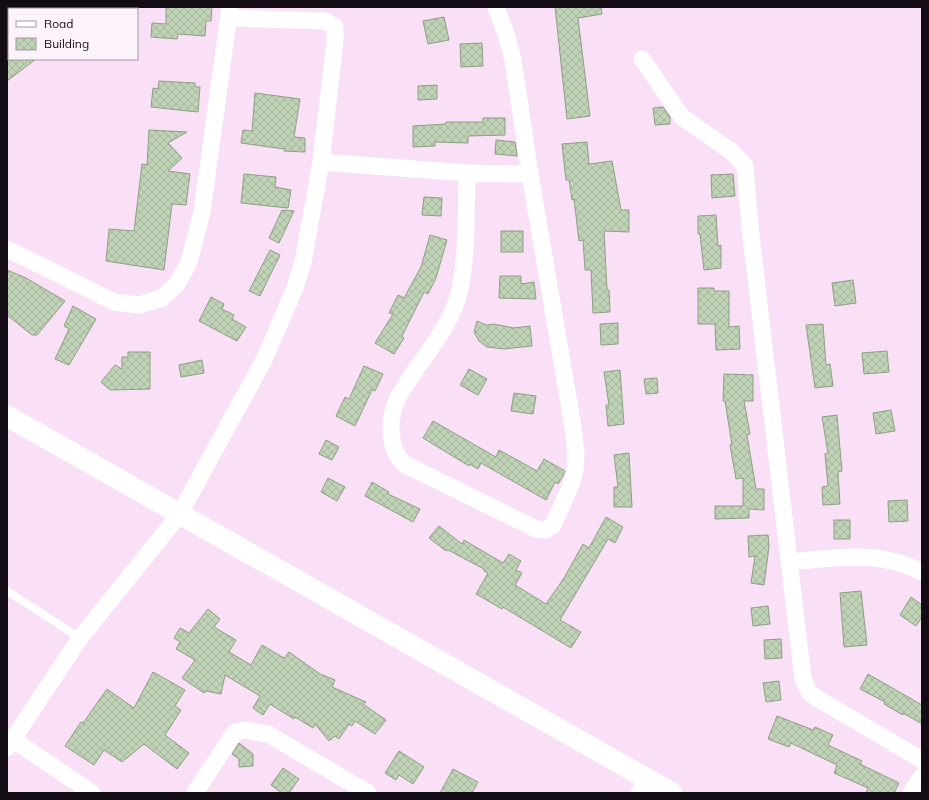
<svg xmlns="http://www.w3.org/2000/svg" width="929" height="800" font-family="Mulish,sans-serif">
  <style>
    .building { fill: url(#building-cross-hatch); stroke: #8d9e83 }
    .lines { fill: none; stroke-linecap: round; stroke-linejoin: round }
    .service { stroke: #fff; stroke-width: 8 }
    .minor { stroke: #fff; stroke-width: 17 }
    .tertiary { stroke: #fff; stroke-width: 21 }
  </style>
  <defs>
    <pattern id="building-cross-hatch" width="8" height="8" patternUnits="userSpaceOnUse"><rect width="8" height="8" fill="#c1d3b7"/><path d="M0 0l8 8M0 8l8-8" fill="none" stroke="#a5b49c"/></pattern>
  </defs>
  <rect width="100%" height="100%" fill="#fae0f7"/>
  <g class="building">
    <path d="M166,7H212L211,21H206L205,36L178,34L177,39L151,37L152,23L166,24Z"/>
    <path d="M555,7H601L602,14L578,18L590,116L567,119Z"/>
    <path d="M444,17L449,40L428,44L423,21Z"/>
    <path d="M482,43L483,66L461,67L460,44Z"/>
    <path d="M7,59H36L7,81Z"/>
    <path d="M159,81L195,83V87H200L198,112L151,107L153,88L158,89Z"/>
    <path d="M437,85V99L418,100V86Z"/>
    <path d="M255,93L300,99L294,137L305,138V152L284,151L285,149L277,148L241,143L243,130L252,131Z"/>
    <path d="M663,107L670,117V124L655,125L653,108Z"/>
    <path d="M483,118H505V135L468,136V143L435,142V146L413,147V126L446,124V122H483Z"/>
    <path d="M149,130L187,132L168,143L182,158L168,171L190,174L186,205L172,204L164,270L106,261L109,229L134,231L142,164L147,165Z"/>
    <path d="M496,140L515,142L517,156L495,154Z"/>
    <path d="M587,142L589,164L612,161L621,210H629V232L604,231L607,290H609L610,312L593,313L591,270H585L583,240L579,241L574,199L572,200L569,180H566L562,144Z"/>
    <path d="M244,174L276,177L275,187L291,190L288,208L241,203Z"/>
    <path d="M733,174L735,196L712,198L711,175Z"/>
    <path d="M424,197L442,198L441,216L422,215Z"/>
    <path d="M282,210L294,211L279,243L269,238Z"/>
    <path d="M716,215L718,246L721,245V268L704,270L700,234H698V216Z"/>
    <rect x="501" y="231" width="22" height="21"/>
    <path d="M430,235L447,240L436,278L428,294L424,292L402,336L404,338L394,354L375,343L393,314L389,313L398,295L404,298L421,267Z"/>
    <path d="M270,250L280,255L260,296L249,291Z"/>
    <path d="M7,270L26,278L65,301L37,335H32L7,315Z"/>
    <path d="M500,276H521V284L534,282L536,299L499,298Z"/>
    <path d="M853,280L856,303L835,306L832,283Z"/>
    <path d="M698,288H714V291H729V327L739,326L740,349L716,350L715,324H698Z"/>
    <path d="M211,297L224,304L222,309L234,315L232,319L246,327L237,341L199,321Z"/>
    <path d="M73,306L96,319L69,365L55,359L69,329L64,326Z"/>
    <path d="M477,321L486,325L494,324L514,328L530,326L532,346L504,349L487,347L479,341L474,332Z"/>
    <path d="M618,323V344L601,345L600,324Z"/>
    <path d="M823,324L826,365L830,364L833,386L815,388L806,325Z"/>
    <path d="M887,351L889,372L864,374L862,353Z"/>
    <path d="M128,352H150V389L110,390L101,382L115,365L122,369V357H128Z"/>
    <path d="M202,360L204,373L181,377L179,365Z"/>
    <path d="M364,366L383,374L375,391L372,390L355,426L336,416L345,397L349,399Z"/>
    <path d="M469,369L487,379L478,395L460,385Z"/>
    <path d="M620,370L624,424L608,426L606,405H609L604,372Z"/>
    <path d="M724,374L753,375V401H744L750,434L747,435L756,489H764V510L749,509V518L715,519V506H743V478L736,479L730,445H732L725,401H723Z"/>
    <path d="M657,378L658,393L646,394L644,379Z"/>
    <path d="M514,393L536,396L533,414L511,411Z"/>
    <path d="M891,410L895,431L876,434L873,413Z"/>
    <path d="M837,415L842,471L838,472L840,504L823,505L822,487L828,486L825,454L828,453L822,417Z"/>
    <path d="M433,421L496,457L499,450L537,471L544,459L565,471L563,476L558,484L555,482L546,500L481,463L478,469L470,464L469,466L423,438Z"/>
    <path d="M326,440L339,447L332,460L319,454Z"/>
    <path d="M629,453L632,507H614V487H618L614,455Z"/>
    <path d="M328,478L345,487L337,501L321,492Z"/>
    <path d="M372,482L389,492L388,494L420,509L413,522L365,496Z"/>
    <path d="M907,500L908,521L889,522L888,501Z"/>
    <path d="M606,517L623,527L615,543L608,539L560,620L581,632L571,648L503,607L502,609L476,594L488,573L484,571V569L448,550L446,551L429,538L439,526L462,544L464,540L503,563L509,554L521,561L516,570L522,573L515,585L546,604L564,578L583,544L589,548Z"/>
    <rect x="834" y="520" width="16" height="19"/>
    <path d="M768,535L769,547L764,585L751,583L755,556L749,557L748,536Z"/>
    <path d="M861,591L867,645L844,647L840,593Z"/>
    <path d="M911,597L922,605V617L916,626L900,615Z"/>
    <path d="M768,606L770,624L753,626L751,608Z"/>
    <path d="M208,609L220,619L214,627L236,640L229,652L251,665L262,645L284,658L289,652L320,674L335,680L332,687L366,702L363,704L386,720L375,734L355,721L352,726L349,724L339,739L335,736L329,741L315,724L313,728L295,717L294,719L270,704L263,715L253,708L260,696L225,675L221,694L206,691L204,693L182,678L195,660L176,649L180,642L174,638L180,628L189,633Z"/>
    <path d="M781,639L782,658L765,659L764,640Z"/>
    <path d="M153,672L185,690L175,706L181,710L165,735L189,753L177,769L144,744L122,762L104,750L94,765L65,746L81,722L83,723L107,689L134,708Z"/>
    <path d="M868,674L922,705V724L903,713V715L884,704L885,702L860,689Z"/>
    <path d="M779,681L781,700L766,702L763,683Z"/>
    <path d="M777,716L813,730L815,727L833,735L828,745L862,761L860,764L899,783L894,793H866L868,788L834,773L837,765L791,743L789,747L768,739Z"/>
    <path d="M239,743L253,754V766L239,767V759L232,754Z"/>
    <path d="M399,751L424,767L413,784L399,775L396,780L385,773Z"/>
    <path d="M283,768L299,779L289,793H282L271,785Z"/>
    <path d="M453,769L478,782L472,793H440Z"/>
  </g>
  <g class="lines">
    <path class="service" d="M7,591L80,638"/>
    <g class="minor">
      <path d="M642,59L682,117L732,152L745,166L750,227L803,679L809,692L815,697L922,760"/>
      <path d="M321,162L467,173L530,174"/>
      <path d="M467,173C466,210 468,265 457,300C445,336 417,363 399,396C388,416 387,447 404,464L536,529L545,530L553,525L570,487L575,471L576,454L573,427L530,174L513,60L506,34L496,7"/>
      <path d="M7,249L114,302L139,305L162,298L177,284L189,262L202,212L230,7"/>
      <path d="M789,562C836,558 878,549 922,572"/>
      <path d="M12,739L92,793"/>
      <path d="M7,748L80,638L179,515L264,360L295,288L303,262L321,162L335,41V27L326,21L229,18"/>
      <path d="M195,793L232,736L236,732L245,730L268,734L368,793"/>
      <path d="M639,793L648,779"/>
      <path d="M911,793L922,776"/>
    </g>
    <path class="tertiary" d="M7,416L672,793"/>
  </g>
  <rect width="929" height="800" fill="none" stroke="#140c14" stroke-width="16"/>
  <rect x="8" y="8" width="130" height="52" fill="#fdf3fc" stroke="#a0979f"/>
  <rect x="16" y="21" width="20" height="6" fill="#ffffff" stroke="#a0979f"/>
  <text x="44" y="28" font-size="12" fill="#140c14">Road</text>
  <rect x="16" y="38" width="20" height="12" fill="url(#building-cross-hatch)" stroke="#a0979f"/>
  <text x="44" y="48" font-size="12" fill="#140c14">Building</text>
</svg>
